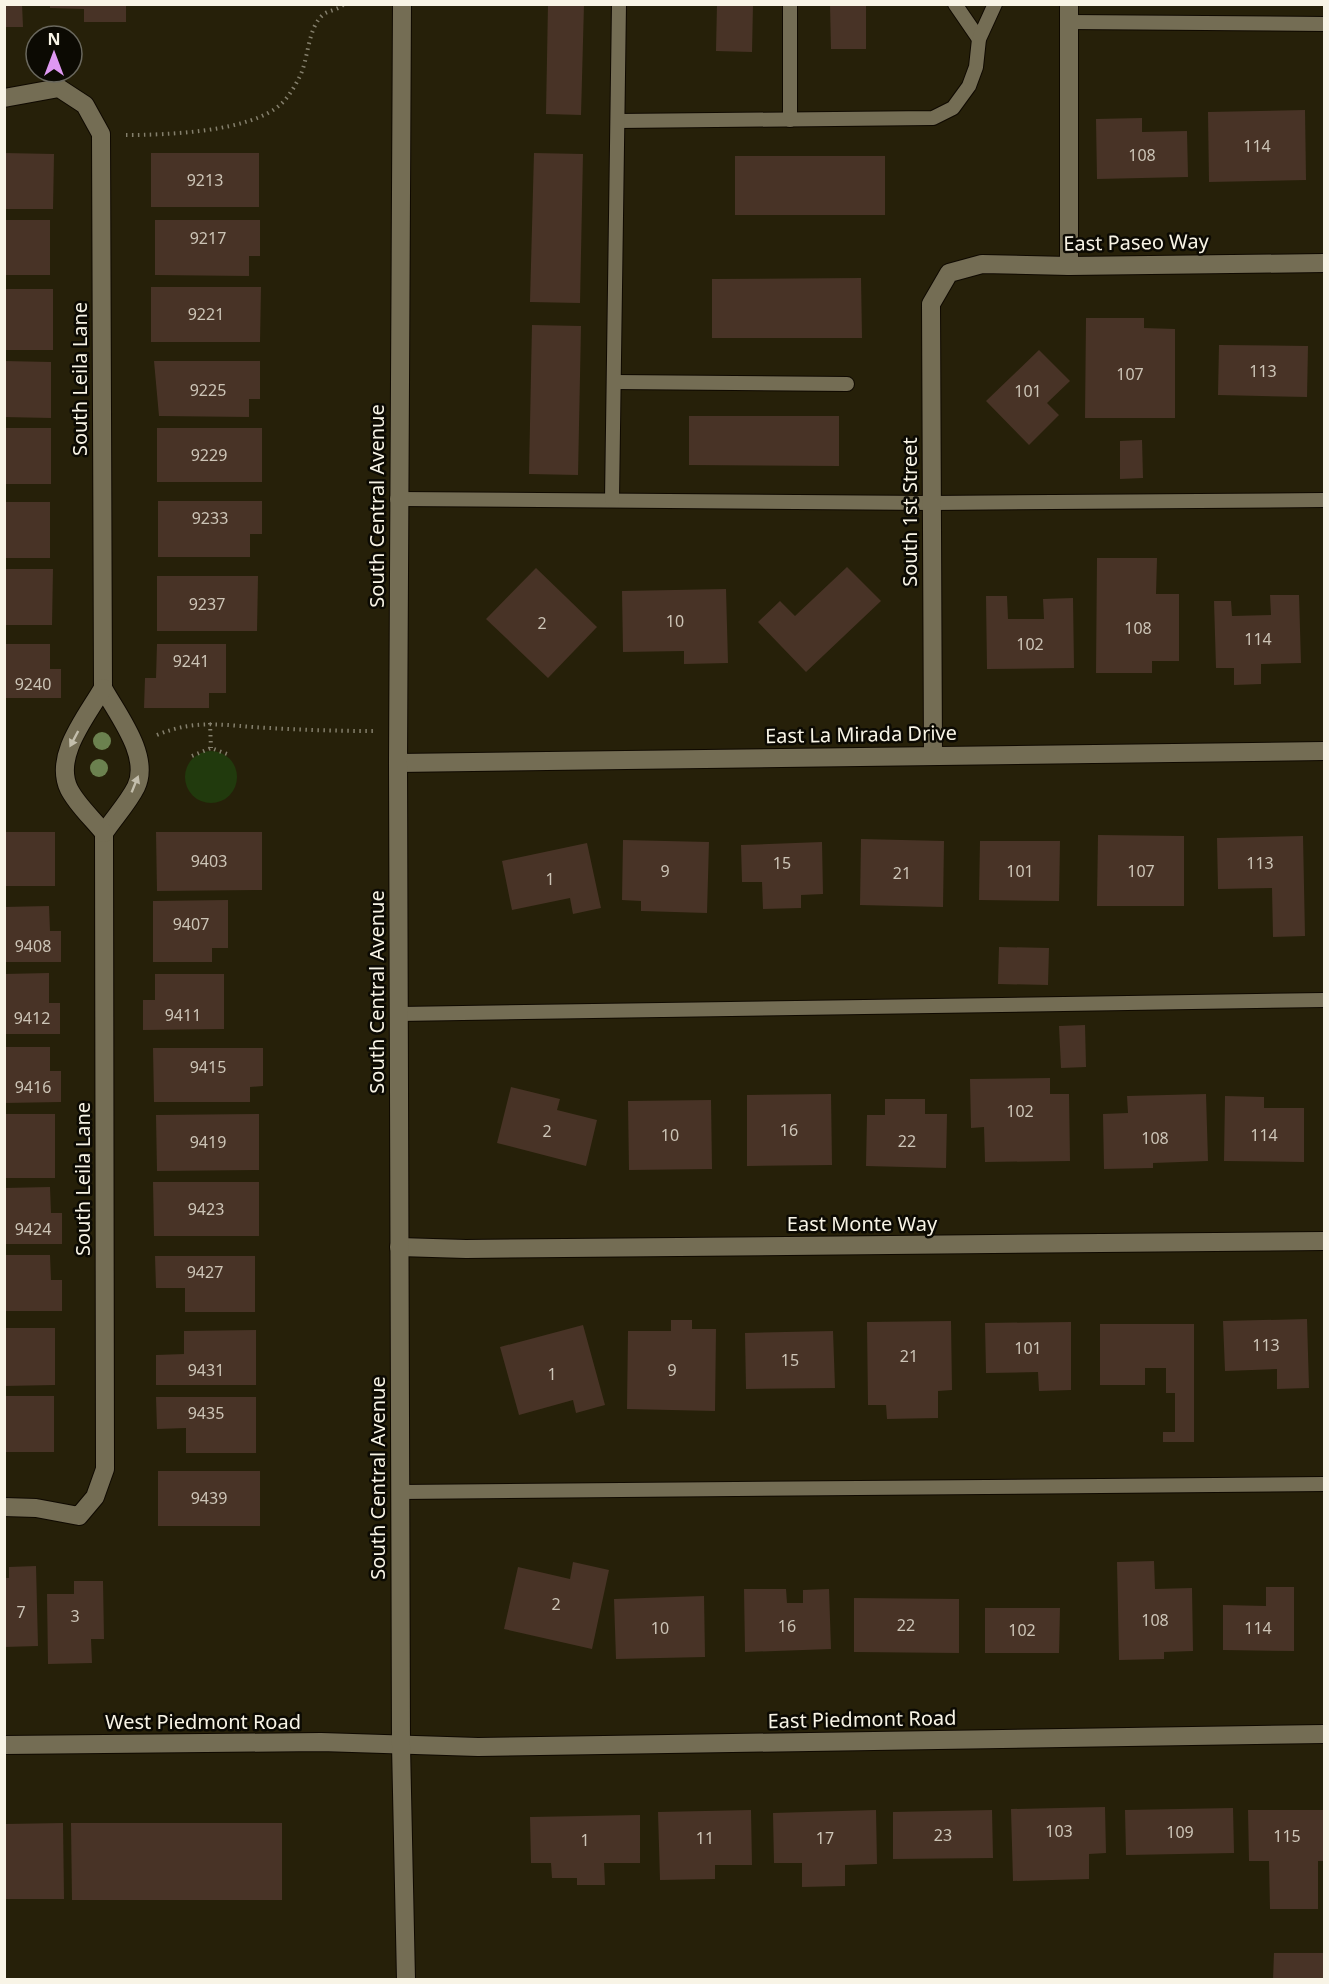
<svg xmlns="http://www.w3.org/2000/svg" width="1329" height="1984" font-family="'Noto Sans',sans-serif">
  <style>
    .green { fill: #213a0d }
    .building { fill: #483326 }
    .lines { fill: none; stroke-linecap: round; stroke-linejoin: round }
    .lane-casing { stroke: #0f0900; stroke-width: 16 }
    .street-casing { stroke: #0f0900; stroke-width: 20 }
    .secondary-casing { stroke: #0f0900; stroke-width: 20 }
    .path { stroke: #847f6c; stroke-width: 4; stroke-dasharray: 1.5 4.5; stroke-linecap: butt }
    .lane { stroke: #746d54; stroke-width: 14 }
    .street { stroke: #746d54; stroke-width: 18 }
    .secondary { stroke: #746d54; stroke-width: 18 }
    .tree { fill: #6b814f }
    .oneway { fill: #c3beac }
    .labels { text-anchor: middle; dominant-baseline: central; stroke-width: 5; stroke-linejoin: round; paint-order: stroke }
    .number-label { font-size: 16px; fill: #ccc4b6 }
    .street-label { font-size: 20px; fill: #f8f4e6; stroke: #0c0a03 }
  </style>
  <rect width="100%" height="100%" fill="#262009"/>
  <circle class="green" cx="211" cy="777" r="26"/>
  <g class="building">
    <path d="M4,4H22L23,27H4Z"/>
    <path d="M50,4H126V22H84V9L50,8Z"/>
    <path d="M548,4H584L581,115L546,114Z"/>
    <path d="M717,4H753L752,52L716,51Z"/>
    <path d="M830,4H866V49H831Z"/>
    <path d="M1305,110L1306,180L1209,182L1208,112Z"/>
    <path d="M1142,118V132L1187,131L1188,177L1097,179L1096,119Z"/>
    <path d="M4,153L54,154L53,209H4Z"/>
    <rect x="151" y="153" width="108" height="54"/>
    <path d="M534,153L583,154L580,303L530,302Z"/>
    <rect x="735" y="156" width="150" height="59"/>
    <rect x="4" y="220" width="46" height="55"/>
    <path d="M155,220H260V256H249V276L155,275Z"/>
    <path d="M861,278L862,338H712V279Z"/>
    <path d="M151,287H261L260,342H151Z"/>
    <rect x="4" y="289" width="49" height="61"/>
    <path d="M1086,318H1144V328L1175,329V418H1085Z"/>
    <path d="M532,325L581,326L578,475L529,474Z"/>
    <path d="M1219,345L1308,346L1307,397L1218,395Z"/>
    <path d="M1039,350L1070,381L1047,403L1059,415L1029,445L986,401Z"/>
    <path d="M4,361L51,362V418L4,417Z"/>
    <path d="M154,361H260V399H249V417L159,416Z"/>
    <path d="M689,416H839V466L689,465Z"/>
    <rect x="4" y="428" width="47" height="56"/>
    <rect x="157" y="428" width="105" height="54"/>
    <path d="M1142,440L1143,478L1120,479V441Z"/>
    <path d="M158,501H262V534H250V557H158Z"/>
    <rect x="4" y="502" width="46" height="56"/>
    <path d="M1097,558H1157L1156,594H1179V661H1152V673H1096Z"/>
    <path d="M847,567L881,601L806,672L758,622L780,601L795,616Z"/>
    <path d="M536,568L597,627L548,678L486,619Z"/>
    <path d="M4,569H53L52,625H4Z"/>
    <path d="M157,576H258L257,631H157Z"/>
    <path d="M726,589L728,663L684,664V651L623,652L622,591Z"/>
    <path d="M1270,595H1299L1301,663L1261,664V684L1234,685V668H1216L1214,601H1231L1232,616L1271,615Z"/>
    <path d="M986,596H1007L1008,619H1044L1043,599L1073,598L1074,668L987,669Z"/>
    <path d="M4,644H50V669H61V698H4Z"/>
    <path d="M157,644H226V693H209V708H144L145,678H156Z"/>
    <rect x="4" y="832" width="51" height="54"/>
    <path d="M156,832H262V890L157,891Z"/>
    <path d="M1098,835L1184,836V906H1097Z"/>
    <path d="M1303,836L1305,936L1273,937L1272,888L1218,889L1217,838Z"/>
    <path d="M861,839L944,841L943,907L860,905Z"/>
    <path d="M623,840L709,842L707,913L641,911V901L622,900Z"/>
    <path d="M980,841H1060L1059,901L979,900Z"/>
    <path d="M822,842L823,894L801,895V908L763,909L762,882H742L741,845Z"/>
    <path d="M587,843L601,908L573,914L570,898L512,910L502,861Z"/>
    <path d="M228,900V948H212V962H153V901Z"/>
    <path d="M49,906L50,931H61V962H4V907Z"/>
    <path d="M999,947L1049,948L1048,985L998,984Z"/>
    <path d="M49,973V1003H60V1034H4V974Z"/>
    <path d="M155,974H224V1029L143,1030V1000H155Z"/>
    <path d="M1085,1025L1086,1067L1061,1068L1059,1026Z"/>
    <path d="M4,1047H50V1071H61V1102L4,1103Z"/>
    <path d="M153,1048H263V1086L250,1087V1102H154Z"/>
    <path d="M1050,1078V1094H1069L1070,1161L985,1162L984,1127L971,1128L970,1079Z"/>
    <path d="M511,1087L560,1099L557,1110L597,1120L586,1166L497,1143Z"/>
    <path d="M831,1094L832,1165L747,1166V1095Z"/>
    <path d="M1206,1094L1208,1161L1153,1163V1168L1104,1169L1103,1114L1128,1113L1127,1096Z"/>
    <path d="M1225,1096L1264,1097V1108H1304V1162L1224,1161Z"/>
    <path d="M885,1099H925V1114H947L946,1168L866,1166L867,1115H885Z"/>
    <path d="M711,1100L712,1169L629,1170L628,1101Z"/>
    <rect x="4" y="1114" width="51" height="64"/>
    <path d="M259,1114V1170L157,1171L156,1115Z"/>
    <path d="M153,1182H259V1236H154Z"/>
    <path d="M50,1187L51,1213H62V1244H4V1188Z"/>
    <path d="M5,1255H50L51,1280H62V1311H6Z"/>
    <path d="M155,1256H255V1312H185V1288H156Z"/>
    <path d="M1307,1319L1309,1388L1277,1389V1369L1225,1371L1223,1321Z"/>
    <path d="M671,1320H692V1329H716L715,1411L627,1409L628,1331H671Z"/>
    <path d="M951,1321L952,1390L938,1391V1418L887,1419L886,1405H868L867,1322Z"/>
    <path d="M1071,1322V1390L1039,1391L1038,1372L986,1373L985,1323Z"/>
    <path d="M1100,1324H1194V1442H1163V1432H1175V1393H1166V1368H1145V1385H1100Z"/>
    <path d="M583,1325L605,1405L576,1413L573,1400L519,1415L500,1347Z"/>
    <path d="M4,1328H55V1385L4,1386Z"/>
    <path d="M256,1330V1385H156V1355L184,1354V1331Z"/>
    <path d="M833,1331L835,1388L746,1389L745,1333Z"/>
    <rect x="4" y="1396" width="50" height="56"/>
    <path d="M156,1397H256V1453H186V1428L157,1429Z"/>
    <rect x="158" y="1471" width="102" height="55"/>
    <path d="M1154,1561L1155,1589L1192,1588L1193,1651L1164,1652V1659L1119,1660L1117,1562Z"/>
    <path d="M573,1562L609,1570L592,1649L504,1629L518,1567L570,1579Z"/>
    <path d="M36,1566L38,1646L4,1647V1578H9V1567Z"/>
    <path d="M74,1581H103L104,1639H91L92,1663L48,1664L47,1594H74Z"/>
    <path d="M1266,1587H1294V1651L1223,1650V1605L1266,1606Z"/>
    <path d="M744,1589H786L787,1603H803V1590L829,1589L831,1649L745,1652Z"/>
    <path d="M704,1596L705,1657L616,1659L614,1599Z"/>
    <path d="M854,1598L959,1599V1653L854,1652Z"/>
    <path d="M985,1608H1060L1059,1653H985Z"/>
    <path d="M1105,1807L1106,1853L1089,1854V1879L1013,1881L1011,1809Z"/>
    <path d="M1233,1808L1234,1853L1126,1855L1125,1810Z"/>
    <path d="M751,1810L752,1865H715V1879L660,1880L658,1812Z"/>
    <path d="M876,1810L877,1864L845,1865V1886L802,1887V1863H774L773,1813Z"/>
    <path d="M992,1810L993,1858L893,1859V1812Z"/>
    <path d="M1248,1810H1324V1861H1318V1909H1270L1269,1861H1249Z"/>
    <path d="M640,1815V1863H604L605,1885H577V1878H552L551,1863H531L530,1817Z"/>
    <path d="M63,1823L64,1899H5V1824Z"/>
    <path d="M71,1823H282V1900H72Z"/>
    <path d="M1274,1953H1324V1980H1273Z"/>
  </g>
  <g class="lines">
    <g class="lane-casing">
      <g id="lane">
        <path d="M955,4L979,39"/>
        <path d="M1069,22L1324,24"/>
        <path d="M790,120V4"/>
        <path d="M618,121L933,118L953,108L969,86L976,67L979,39L995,4"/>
        <path d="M614,382L847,384"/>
        <path d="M397,499L931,503L1324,500"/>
        <path d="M612,500L619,4"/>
        <path d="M399,1014L1324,1000"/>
        <path d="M400,1492L1324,1484"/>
      </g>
    </g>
    <g class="street-casing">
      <g id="street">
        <path d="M1069,4V266"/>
        <path d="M4,98L59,88L85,105L101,134L103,688C117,714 151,756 136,787C128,803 114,818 104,833L105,1469L95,1497L79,1516L36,1508L4,1507"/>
        <path d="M103,688C87,716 53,756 69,789C77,805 93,819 104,833"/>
        <path d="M933,755L931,304L949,273L982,264L1069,266L1324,263"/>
        <path d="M398,763L1324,751"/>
        <path d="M399,1247L466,1249L1324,1241"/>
        <path d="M4,1745L321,1742L478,1747L1324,1734"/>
      </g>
    </g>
    <g class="secondary-casing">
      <path id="secondary" d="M402,4L398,763L401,1745L406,1980"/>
    </g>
    <g class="path">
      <path d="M126,135C166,135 251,132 281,104C288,98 295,86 299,78C309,60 307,27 324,14C330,10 338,10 344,4"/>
      <path d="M210,723L211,748"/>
      <path d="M157,735C198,718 226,726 269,728C304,730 339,731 375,731"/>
      <path d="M192,756L211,748L227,754"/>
    </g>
    <use href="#lane" class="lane"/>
    <use href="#street" class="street"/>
    <use href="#secondary" class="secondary"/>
  </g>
  <g class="tree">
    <circle cx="102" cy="741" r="9"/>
    <circle cx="99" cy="768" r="9"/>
  </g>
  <defs><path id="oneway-solid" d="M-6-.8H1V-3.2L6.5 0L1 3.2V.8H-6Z" transform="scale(1.5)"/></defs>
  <g class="oneway">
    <use href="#oneway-solid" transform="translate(74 739) rotate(118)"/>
    <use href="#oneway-solid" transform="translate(135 784) rotate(-68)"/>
  </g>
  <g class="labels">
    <g class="number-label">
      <text x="1257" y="146">114</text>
      <text x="1142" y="155">108</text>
      <text x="205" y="180">9213</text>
      <text x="208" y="238">9217</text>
      <text x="206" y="314">9221</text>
      <text x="1263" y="371">113</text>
      <text x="1130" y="374">107</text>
      <text x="208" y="390">9225</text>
      <text x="1028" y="391">101</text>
      <text x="209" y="455">9229</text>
      <text x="210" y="518">9233</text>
      <text x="207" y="604">9237</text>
      <text x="675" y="621">10</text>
      <text x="542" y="623">2</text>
      <text x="1138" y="628">108</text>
      <text x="1258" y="639">114</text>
      <text x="1030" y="644">102</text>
      <text x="191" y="661">9241</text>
      <text x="33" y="684">9240</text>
      <text x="209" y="861">9403</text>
      <text x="782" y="863">15</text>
      <text x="1260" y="863">113</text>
      <text x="665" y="871">9</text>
      <text x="1020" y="871">101</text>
      <text x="1141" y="871">107</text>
      <text x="902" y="873">21</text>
      <text x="550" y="879">1</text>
      <text x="191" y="924">9407</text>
      <text x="33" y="946">9408</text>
      <text x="183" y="1015">9411</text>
      <text x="32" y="1018">9412</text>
      <text x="208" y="1067">9415</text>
      <text x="33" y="1087">9416</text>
      <text x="1020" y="1111">102</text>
      <text x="789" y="1130">16</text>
      <text x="547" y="1131">2</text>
      <text x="670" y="1135">10</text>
      <text x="1264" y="1135">114</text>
      <text x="1155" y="1138">108</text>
      <text x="907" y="1141">22</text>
      <text x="208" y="1142">9419</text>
      <text x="206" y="1209">9423</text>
      <text x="33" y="1229">9424</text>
      <text x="205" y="1272">9427</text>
      <text x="1266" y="1345">113</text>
      <text x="1028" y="1348">101</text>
      <text x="909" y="1356">21</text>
      <text x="790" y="1360">15</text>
      <text x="206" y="1370">9431</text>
      <text x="672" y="1370">9</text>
      <text x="552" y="1374">1</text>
      <text x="206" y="1413">9435</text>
      <text x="209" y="1498">9439</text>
      <text x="556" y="1604">2</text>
      <text x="21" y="1612">7</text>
      <text x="75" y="1616">3</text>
      <text x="1155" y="1620">108</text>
      <text x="906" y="1625">22</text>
      <text x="787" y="1626">16</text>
      <text x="660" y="1628">10</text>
      <text x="1258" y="1628">114</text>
      <text x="1022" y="1630">102</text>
      <text x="1059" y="1831">103</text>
      <text x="1180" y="1832">109</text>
      <text x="943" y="1835">23</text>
      <text x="1287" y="1836">115</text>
      <text x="705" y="1838">11</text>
      <text x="825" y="1838">17</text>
      <text x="585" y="1840">1</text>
    </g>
    <g class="street-label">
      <text transform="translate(1136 242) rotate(-1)">East Paseo Way</text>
      <text transform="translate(79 379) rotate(-90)">South Leila Lane</text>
      <text transform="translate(376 506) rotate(-90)">South Central Avenue</text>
      <text transform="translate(909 512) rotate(-90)">South 1st Street</text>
      <text transform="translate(861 734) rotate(-1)">East La Mirada Drive</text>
      <text transform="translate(376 992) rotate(-90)">South Central Avenue</text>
      <text transform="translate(82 1179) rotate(-90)">South Leila Lane</text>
      <text x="862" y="1223">East Monte Way</text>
      <text transform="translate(377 1478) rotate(-90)">South Central Avenue</text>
      <text transform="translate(862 1719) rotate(-1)">East Piedmont Road</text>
      <text x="203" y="1721">West Piedmont Road</text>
    </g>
  </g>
  <rect width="1329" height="1984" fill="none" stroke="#f8f4e6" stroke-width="12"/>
  <g transform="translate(54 54)"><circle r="28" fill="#0c0a03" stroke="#6a685e" stroke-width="1.5"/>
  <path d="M0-4.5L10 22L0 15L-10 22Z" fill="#df98f2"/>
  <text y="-9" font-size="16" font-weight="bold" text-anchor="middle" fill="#f8f4e6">N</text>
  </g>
</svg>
